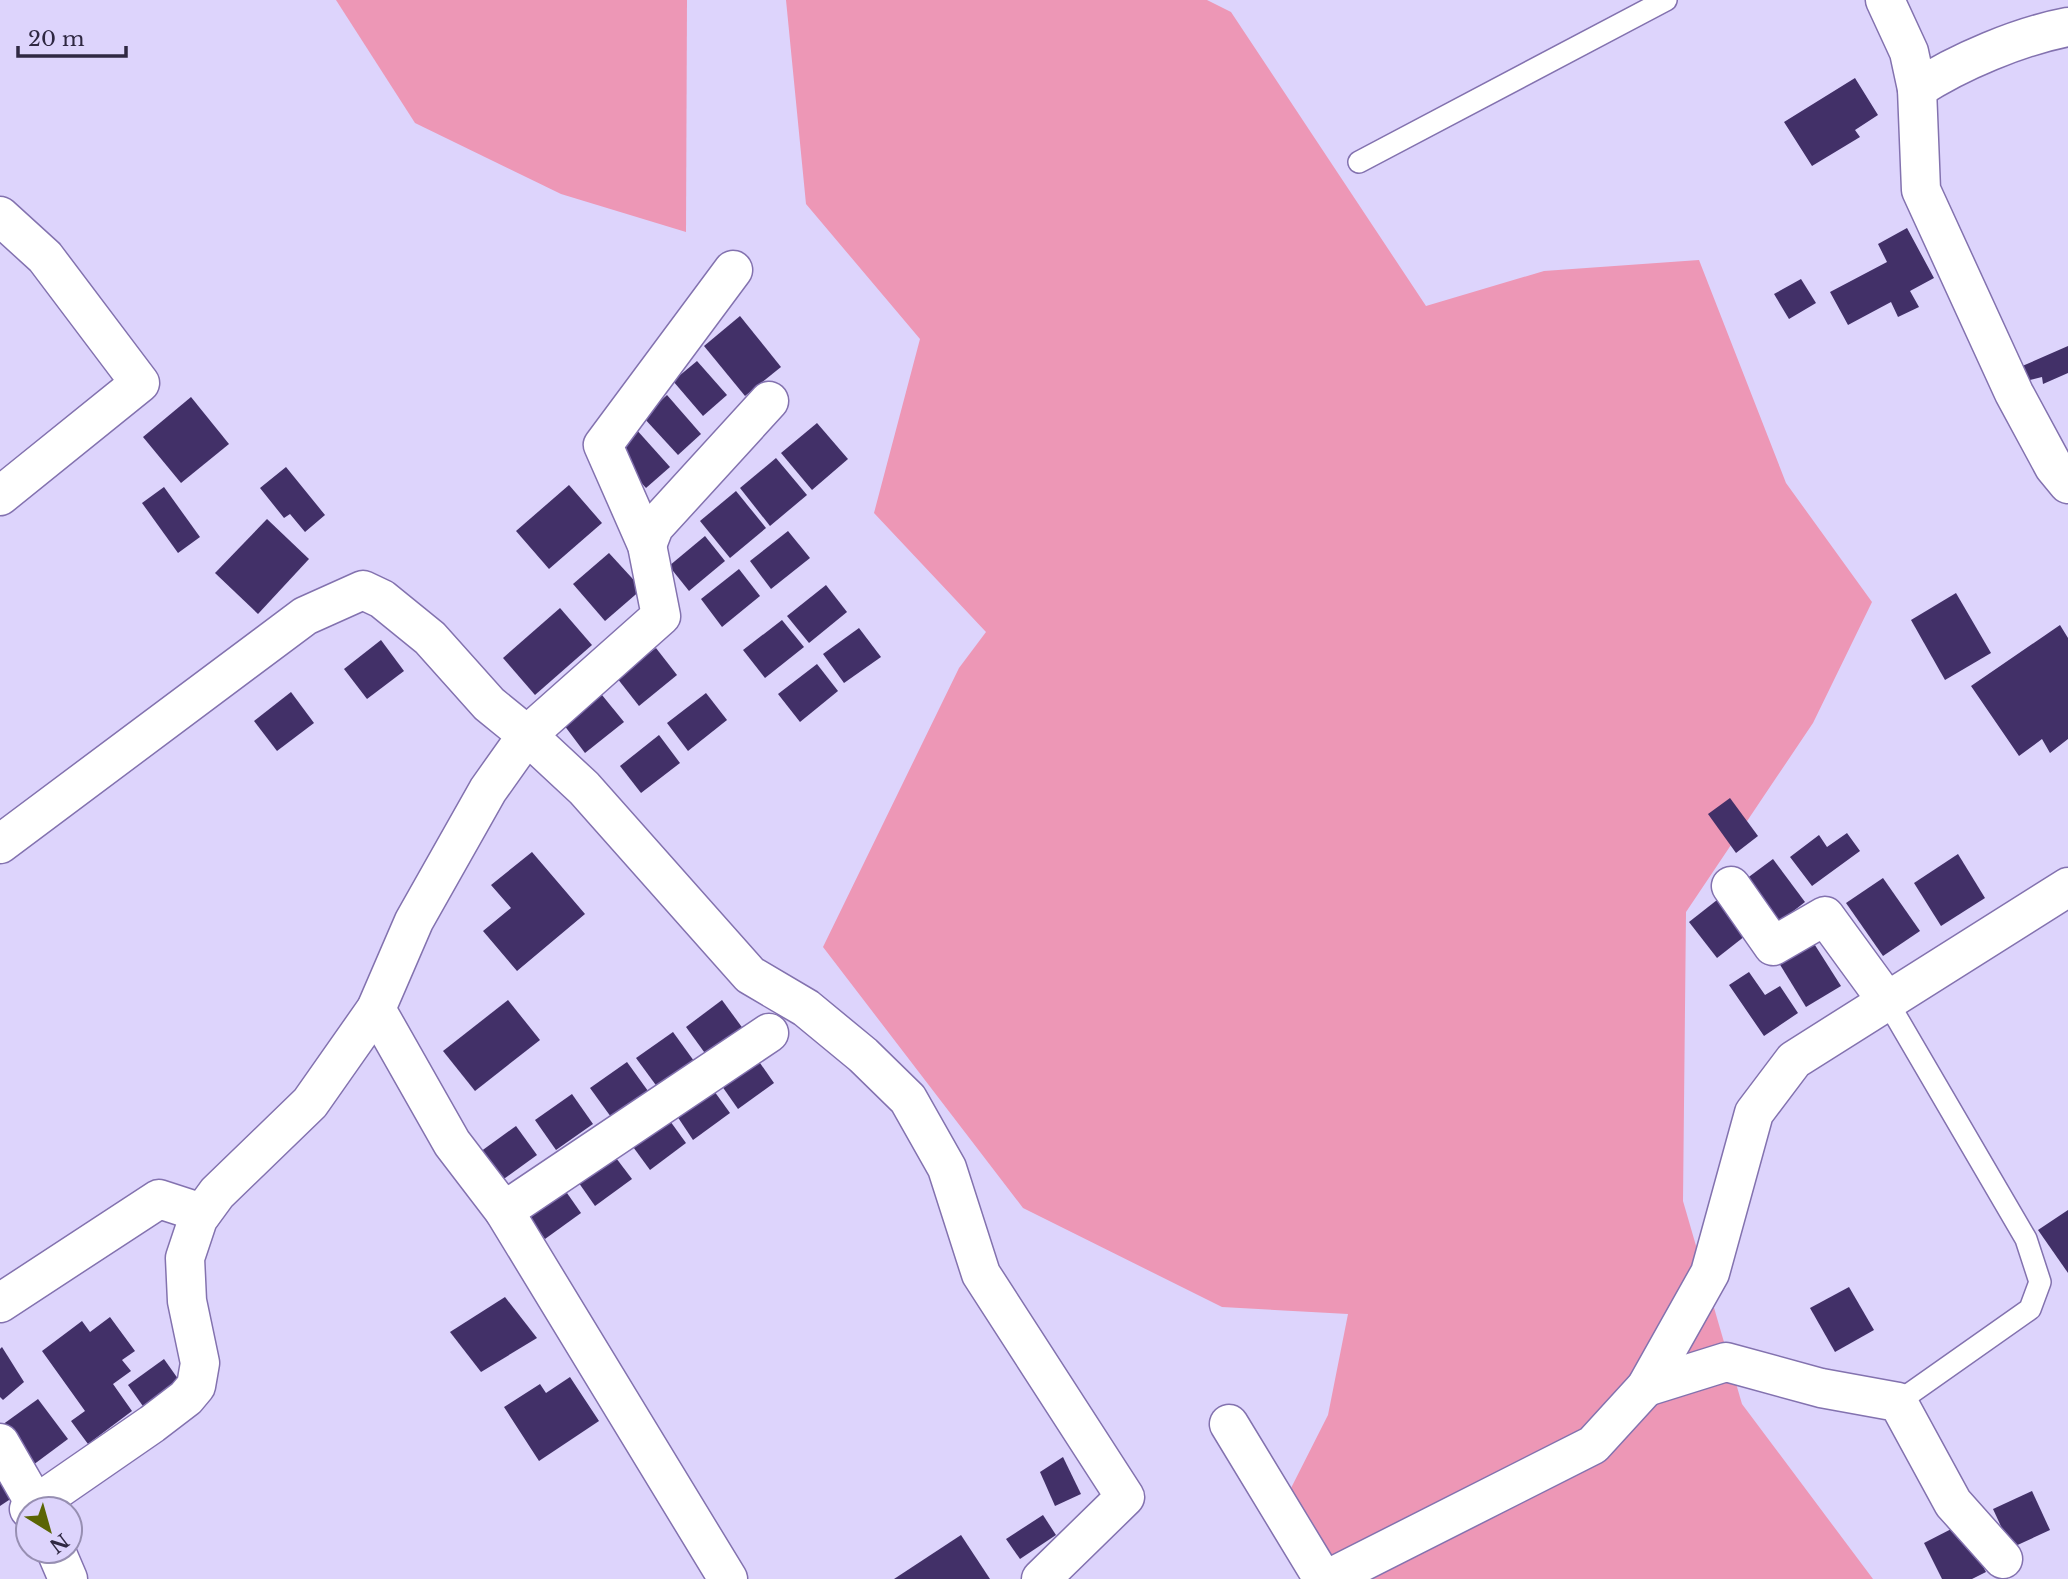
<svg xmlns="http://www.w3.org/2000/svg" width="2068" height="1579" font-family="'Libre Baskerville',serif">
  <style>
    .green { fill: #ed97b6 }
    .building { fill: #423068 }
    .lines { fill: none; stroke-linecap: round; stroke-linejoin: round }
    .service-casing { stroke: #8372af; stroke-width: 24 }
    .minor-casing { stroke: #8372af; stroke-width: 41 }
    .tertiary-casing { stroke: #8372af; stroke-width: 41 }
    .service { stroke: #fff; stroke-width: 21 }
    .minor { stroke: #fff; stroke-width: 38 }
    .tertiary { stroke: #fff; stroke-width: 38 }
  </style>
  <rect width="100%" height="100%" fill="#ddd4fc"/>
  <g class="green">
    <path d="M336,0H687L686,232L561,194L415,123Z"/>
    <path d="M786,0H1207L1231,12L1426,306L1544,271L1699,260L1786,483L1872,602L1813,723L1686,912L1683,1201L1742,1404L1873,1579H1311L1287,1496L1328,1415L1348,1314L1222,1307L1023,1208L823,947L959,668L986,632L874,513L920,339L806,204Z"/>
  </g>
  <g class="building">
    <path d="M1855,78L1878,115L1855,130L1860,137L1812,166L1784,122Z"/>
    <path d="M1907,228L1934,278L1910,291L1919,307L1898,317L1891,302L1848,325L1830,292L1887,262L1878,244Z"/>
    <path d="M1801,279L1816,303L1789,319L1774,294Z"/>
    <path d="M740,316L781,367L745,396L704,346Z"/>
    <path d="M2068,346V373L2043,384L2042,377L2026,381L2020,367Z"/>
    <path d="M697,361L727,395L703,416L673,381Z"/>
    <path d="M667,395L701,434L678,455L643,417Z"/>
    <path d="M191,397L229,444L181,483L143,437Z"/>
    <path d="M817,423L848,459L812,490L781,453Z"/>
    <path d="M635,428L670,467L646,488L611,449Z"/>
    <path d="M776,458L807,495L770,526L740,488Z"/>
    <path d="M286,467L325,515L305,532L290,514L284,518L260,488Z"/>
    <path d="M569,485L602,523L549,569L516,531Z"/>
    <path d="M164,487L200,537L178,553L142,503Z"/>
    <path d="M736,491L766,528L730,558L700,521Z"/>
    <path d="M267,519L309,559L258,614L215,573Z"/>
    <path d="M788,531L810,558L771,589L750,561Z"/>
    <path d="M705,536L725,561L689,591L669,566Z"/>
    <path d="M609,553L642,589L605,621L573,584Z"/>
    <path d="M739,569L760,596L722,627L701,599Z"/>
    <path d="M826,585L847,612L809,643L787,616Z"/>
    <path d="M1956,593L1991,653L1945,680L1911,620Z"/>
    <path d="M560,608L592,645L535,695L503,658Z"/>
    <path d="M782,620L804,647L765,678L743,650Z"/>
    <path d="M2060,625L2068,638V739L2050,753L2042,739L2019,756L1971,686Z"/>
    <path d="M859,628L881,657L844,683L823,654Z"/>
    <path d="M381,640L404,671L367,699L344,669Z"/>
    <path d="M656,648L677,675L639,706L617,678Z"/>
    <path d="M817,664L838,691L800,722L778,694Z"/>
    <path d="M291,692L314,723L277,751L254,721Z"/>
    <path d="M706,693L727,720L688,751L667,723Z"/>
    <path d="M602,695L624,722L585,753L564,725Z"/>
    <path d="M659,735L680,763L641,793L620,766Z"/>
    <path d="M1730,798L1758,836L1736,853L1708,814Z"/>
    <path d="M1847,833L1860,851L1812,886L1790,857L1819,835L1827,847Z"/>
    <path d="M532,852L585,914L517,971L483,931L511,908L491,885Z"/>
    <path d="M1958,854L1985,898L1941,926L1914,883Z"/>
    <path d="M1773,859L1805,902L1778,923L1746,879Z"/>
    <path d="M1883,878L1920,931L1883,956L1846,903Z"/>
    <path d="M1717,900L1745,936L1717,958L1689,922Z"/>
    <path d="M1813,942L1841,986L1806,1007L1779,963Z"/>
    <path d="M1749,972L1765,995L1780,986L1798,1013L1764,1036L1729,985Z"/>
    <path d="M508,1000L540,1040L475,1091L443,1051Z"/>
    <path d="M722,1000L744,1030L707,1056L686,1027Z"/>
    <path d="M673,1032L694,1061L658,1088L636,1058Z"/>
    <path d="M753,1053L774,1083L738,1109L717,1079Z"/>
    <path d="M627,1062L648,1091L611,1117L590,1088Z"/>
    <path d="M709,1084L730,1113L693,1140L673,1110Z"/>
    <path d="M572,1094L593,1124L556,1150L535,1120Z"/>
    <path d="M665,1114L686,1143L650,1170L628,1140Z"/>
    <path d="M516,1126L537,1155L501,1181L480,1152Z"/>
    <path d="M610,1150L632,1179L595,1206L574,1176Z"/>
    <path d="M560,1183L581,1213L545,1239L523,1209Z"/>
    <path d="M2068,1210V1273L2038,1230Z"/>
    <path d="M1849,1287L1874,1330L1835,1352L1810,1308Z"/>
    <path d="M505,1297L537,1338L481,1372L450,1332Z"/>
    <path d="M110,1317L135,1351L122,1360L131,1371L113,1384L132,1411L88,1444L71,1421L85,1411L42,1351L82,1321L90,1332Z"/>
    <path d="M2,1347L24,1382L3,1400L0,1397V1349Z"/>
    <path d="M164,1359L181,1383L145,1409L128,1385Z"/>
    <path d="M570,1377L599,1421L539,1461L504,1407L540,1384L546,1393Z"/>
    <path d="M38,1399L68,1439L33,1465L2,1425Z"/>
    <path d="M1063,1457L1081,1494L1055,1506L1040,1472Z"/>
    <path d="M0,1479L12,1498L0,1506Z"/>
    <path d="M2032,1491L2050,1530L2011,1548L1993,1509Z"/>
    <path d="M1043,1515L1056,1535L1020,1559L1006,1539Z"/>
    <path d="M1961,1524L1986,1572L1972,1579H1942L1924,1543Z"/>
    <path d="M961,1535L990,1579H894Z"/>
  </g>
  <g class="lines">
    <g class="service-casing">
      <g id="service">
        <path d="M1359,162L1666,0"/>
        <path d="M1887,1001L2026,1239L2040,1282L2030,1309L1898,1402"/>
      </g>
    </g>
    <g class="minor-casing">
      <g id="minor">
        <path d="M1885,0L1909,52L1917,89L1921,190L2014,393L2054,467L2068,484"/>
        <path d="M1917,89C1958,62 2020,36 2068,27"/>
        <path d="M0,216L45,257L140,383L0,496"/>
        <path d="M647,545L654,527L769,401"/>
        <path d="M0,844L305,616L363,590L382,599L430,638L489,704L527,735L584,788L750,975L806,1008L863,1055L908,1099L947,1168L981,1274L1125,1497L1041,1579"/>
        <path d="M1731,886L1773,946L1825,916L1887,1001"/>
        <path d="M376,1009L452,1143L504,1211L728,1579"/>
        <path d="M504,1211L769,1033"/>
        <path d="M0,1303L159,1199L202,1213"/>
        <path d="M1646,1387L1726,1362L1821,1388L1898,1402L1953,1503L2003,1559"/>
        <path d="M1229,1424L1323,1579"/>
        <path d="M0,1443L38,1509"/>
        <path d="M29,1509L152,1424L186,1398L196,1386L200,1363L187,1301L185,1258L198,1219L217,1193L310,1103L376,1009L414,921L488,790L527,735L661,616L647,545L603,445L733,270"/>
        <path d="M56,1551L68,1579"/>
      </g>
    </g>
    <g class="tertiary-casing">
      <path id="tertiary" d="M1328,1579L1593,1445L1646,1387L1710,1273L1754,1113L1794,1060L2068,887"/>
    </g>
    <use href="#service" class="service"/>
    <use href="#minor" class="minor"/>
    <use href="#tertiary" class="tertiary"/>
  </g>
  <g transform="translate(49 1530) rotate(143)"><circle r="33" fill="#ddd4fc" stroke="#978fb2" stroke-width="2"/>
  <path d="M0-5L12 26L0 18L-12 26Z" fill="#5b6505"/>
  <text y="-10" font-size="19" font-weight="bold" text-anchor="middle" fill="#2f2842">N</text>
  </g>
  <path d="M18 46v10h108v-10" fill="none" stroke="#2f2842" stroke-width="3.5"/>
  <text x="28" y="46" font-size="21" fill="#2f2842" stroke="#ddd4fc" stroke-width="5" paint-order="stroke">20 m</text>
</svg>
